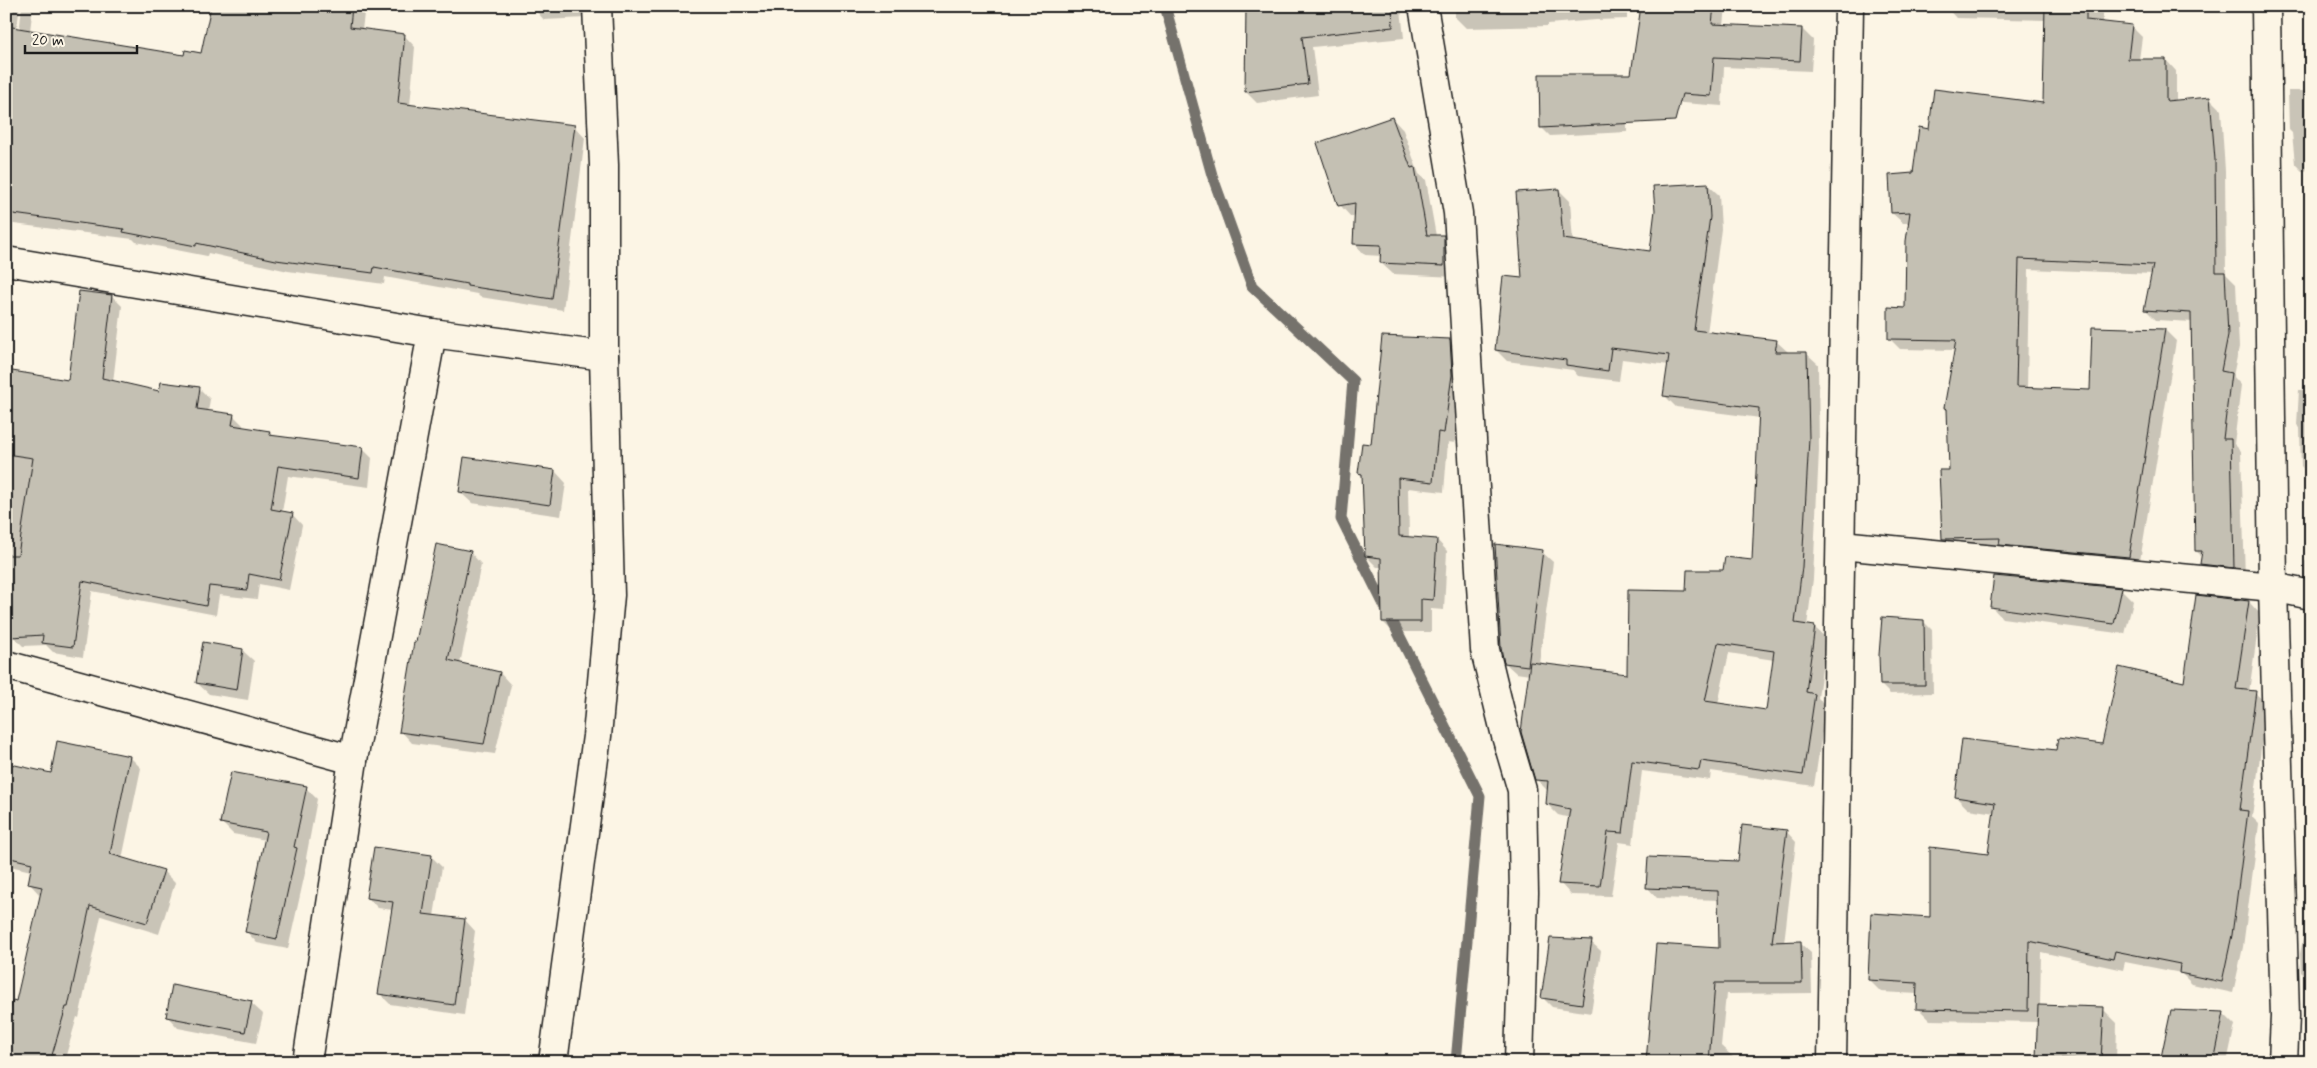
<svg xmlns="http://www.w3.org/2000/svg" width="2317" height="1068" font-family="Mynerve,sans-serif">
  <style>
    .shadow { fill: #0003; fill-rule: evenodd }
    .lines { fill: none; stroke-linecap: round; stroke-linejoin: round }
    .stream { stroke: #75726c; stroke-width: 11 }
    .building { fill: #c4c0b3; stroke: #1c1c1c; fill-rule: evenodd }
    .minor-casing { stroke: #1c1c1c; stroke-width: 31 }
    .minor { stroke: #fcf5e5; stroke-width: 28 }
  </style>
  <rect width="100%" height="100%" fill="#fcf5e5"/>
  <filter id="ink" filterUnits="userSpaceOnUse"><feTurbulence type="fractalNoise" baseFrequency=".02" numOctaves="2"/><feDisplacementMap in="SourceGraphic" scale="10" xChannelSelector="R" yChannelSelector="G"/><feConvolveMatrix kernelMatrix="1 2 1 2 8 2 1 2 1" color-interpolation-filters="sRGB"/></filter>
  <g filter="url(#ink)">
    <g class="shadow">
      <path d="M6,6H20L16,34H19L22,6H33L30,31L185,56L202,54L212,6H365L362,30L404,35L415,47L410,106L574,126L585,138L563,310L480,297L477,294L385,277L384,284L288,271L208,253L207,256L136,242L133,239L6,223Z"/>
      <path d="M532,6H585L586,18L544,20Z"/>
      <path d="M1247,6H1399L1401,9L1404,38L1312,47L1318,95L1257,103L1246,92Z"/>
      <path d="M1455,6H1627V19L1596,20L1548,24V26L1466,28L1455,17Z"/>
      <path d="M1671,6H1726L1724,26L1802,29L1813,40L1811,71L1724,67L1722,106L1670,102Z"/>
      <path d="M1945,6H2102L2103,23L2131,26L2142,37L2139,60H2166L2176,71V101L2210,99L2221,110L2225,171L2226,274L2236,284L2239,347L2233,376L2241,385L2234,444L2241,451L2245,578L2212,575L2202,564L2203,557L2196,551L2193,322L2156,320L2145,309L2153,274L2029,269L2027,389L2091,392L2165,330L2176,341L2139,567L1954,549L1943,539L1950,471L1949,412L1945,408L1955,350L1900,349L1889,338L1907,309L1910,223H1903L1892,213L1914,174L1930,130L2044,104L2046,20L1956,18Z"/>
      <path d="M1627,85V132L1550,136L1541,127Z"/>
      <path d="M2288,91H2311V170L2302,171L2295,164L2292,133L2289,130Z"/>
      <path d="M1392,118L1403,130L1419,174L1426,180L1436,236L1443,237L1455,248V277L1393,274L1381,263L1382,256L1365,255L1354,243L1355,216L1351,217L1340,205Z"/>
      <path d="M1707,184L1719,195L1721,229L1707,333L1776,341L1788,352L1806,353L1818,364L1819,450L1813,579L1807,626L1814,627L1826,638L1818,698L1826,706L1814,786L1711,771L1710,780L1642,771L1633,844L1619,842L1611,896L1571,895L1560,883L1570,818L1558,815L1547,804L1548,791L1536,779L1530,675L1516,673L1505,663L1542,552L1553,562L1539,664L1628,675L1687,592L1724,571L1753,562L1760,418L1676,407L1665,396L1669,365L1622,359L1619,381L1578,376L1573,370L1507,361L1496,350L1559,190L1570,201L1573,242L1651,252ZM1729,653L1774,660L1767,711L1718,704Z"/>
      <path d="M2311,184V217L2307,214Z"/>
      <path d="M80,292L112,296L122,306L113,382L160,393L162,383L200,389L210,399L208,412L233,415L243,425V428L270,432L274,437L362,448L372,458L369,487L288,476L282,512L292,514L302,525L289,590L259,584L257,599L219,595L216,615L92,591L83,657L53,652L46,645L23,646L13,636L9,550L6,549V371L69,381Z"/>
      <path d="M1450,341L1460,351L1463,387L1455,443L1448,442L1444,492L1408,488L1409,538L1437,540L1447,551L1444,610L1431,609V632H1393L1383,622L1382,567H1377L1366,556L1363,477L1359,473L1372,445Z"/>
      <path d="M2299,390H2311V508L2306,503L2309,475L2301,466L2300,428L2297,425Z"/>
      <path d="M555,471L566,483L561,516L472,503L460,492Z"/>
      <path d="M470,552L481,564L460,664L500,673L511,685L495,754L412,743L401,731L417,643Z"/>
      <path d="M2305,561H2311V583L2304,577Z"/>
      <path d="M2121,589L2133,601L2125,634L2002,618L1991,606Z"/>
      <path d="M2249,602L2260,614L2249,692L2255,693L2267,704L2252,817L2259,824L2243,947L2233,993L2192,984L2181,973L2125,962L2123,970L2041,952L2040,1006L2103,1009L2117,1023L2116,1062H2037L2039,1022L1930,1020L1918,1008V994L1881,992L1869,980L1989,856L1995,813L1968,809L1956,797L2057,751L2103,745L2185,683Z"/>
      <path d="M2304,610L2311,611V701L2306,696Z"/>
      <path d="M1923,621L1932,630L1933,693L1890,694L1881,685Z"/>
      <path d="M242,650L254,661L248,700L209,694L197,683Z"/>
      <path d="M58,743L130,757L141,768L122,859L164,872L175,883L159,934L101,916L79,1018L77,1017L64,1062H6L40,895L29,883L31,871L6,865V764L52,774Z"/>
      <path d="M306,788L317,799L306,858L308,860L288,949L257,943L246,931L266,840L233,834L222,823Z"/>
      <path d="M1786,831L1796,842L1784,943H1800L1811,953L1812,993L1726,994L1721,1046L1733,1057V1062H1647L1720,949V900L1657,898L1647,887L1739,862Z"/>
      <path d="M431,856L442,867L434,916L465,920L475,931L464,1015L390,1004L379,993L393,910L378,908L367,897Z"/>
      <path d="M2311,899V982L2301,972L2300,954Z"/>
      <path d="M1591,942L1601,951L1591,1013L1552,1007L1542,997Z"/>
      <path d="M251,1003L263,1014L256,1043L178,1028L167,1016Z"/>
      <path d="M2224,1014L2235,1025L2227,1062H2166Z"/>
      <path d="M2311,1022V1062H2304Z"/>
    </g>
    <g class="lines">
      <path class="stream" d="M1165,6L1212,175L1252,286L1353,381L1341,519L1480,796L1456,1062"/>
    </g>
    <g class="building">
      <path d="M211,6H352L350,27L405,34L398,103L575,125L552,299L467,286V284L374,267L373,273L276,260L196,243V246L123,232L124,229L6,213V26L184,55L185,50L201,53Z"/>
      <path d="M1246,6H1392L1393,27L1302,37L1308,84L1245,92Z"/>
      <path d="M1641,6H1714L1712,24L1802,28L1800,61L1714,57L1711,96L1682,94L1675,121L1540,128L1539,74H1631Z"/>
      <path d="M2045,6H2086V20L2132,25L2128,59H2166V101L2210,97L2215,160L2216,272H2225L2228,335L2221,371L2231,373L2223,439H2231L2234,568L2200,564L2202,551H2195L2191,313L2144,310L2153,265L2019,259L2016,387L2090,390L2092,327L2165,329L2129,557L1999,545L2000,538L1942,539L1939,470H1949L1947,409L1944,408L1956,340L1888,339V307L1905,308L1906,241L1910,212L1891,213L1889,175L1913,173L1919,127L1929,129L1934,89L2043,103Z"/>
      <path d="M1392,117L1411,168L1415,167L1427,235H1444V266L1380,263L1381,245L1353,244L1355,203L1338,206L1317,143Z"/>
      <path d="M1708,183L1710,217L1694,330L1777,340L1775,352H1807L1809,438L1802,567L1795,623L1815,626L1806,692L1815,694L1803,775L1701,761L1699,770L1632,761L1623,833L1608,832L1600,886L1558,884L1570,809L1546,804L1548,781L1535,780L1521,732L1530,662L1627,674L1628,590L1686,591L1687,570H1723L1725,557L1752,560L1759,408L1663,396L1669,355L1611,348L1608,371L1566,365V360L1495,350L1503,276L1522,278L1516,192L1559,189L1563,239L1650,251L1655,210L1653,186ZM1718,643L1774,651L1766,710L1705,701Z"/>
      <path d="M79,291L112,295L102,378L159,391L161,382L200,387L197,409L234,414L232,425L270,431L269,435L363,447L359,478L278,466L271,509L293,513L279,580L249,574L247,590L209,586L206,606L82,581L73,647L42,643L43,635L11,637L8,555H18L33,458L6,454V370L68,380Z"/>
      <path d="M1382,336L1450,339L1452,375L1444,433L1438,432L1433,482L1398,478L1399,536L1437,539L1433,600L1421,599V622H1382L1381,558L1365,556L1362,474L1358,473L1362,443L1371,444Z"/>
      <path d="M464,457L555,470L550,505L459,492Z"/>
      <path d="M436,544L471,551L448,660L500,672L484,744L399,732L414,642H416Z"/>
      <path d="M1495,544L1543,550L1528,666L1504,663L1501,648Z"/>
      <path d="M1994,576L2122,588L2114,624L1990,607Z"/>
      <path d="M2196,595L2249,601L2236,689L2256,691L2240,810L2248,811L2232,935L2222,982L2179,973L2180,964L2115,951L2113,959L2029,941L2028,1011L1916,1009L1917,983L1868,980L1871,913L1930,917V847L1988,854L1995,803L1955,797L1962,739L2056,750L2058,738L2102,744L2119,667L2184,682Z"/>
      <path d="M1882,617L1924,620L1925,685H1880L1879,655Z"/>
      <path d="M203,642L243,649L237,690L196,683Z"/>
      <path d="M57,741L130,756L110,854L164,870L147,923L90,906L68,1007H66L50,1062H6V1025L13,1000L16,1001L42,887L28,884L32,863L6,857V763L51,773Z"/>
      <path d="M231,772L307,786L294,847L297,848L277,939L245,932L266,832L220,823Z"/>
      <path d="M1742,825L1787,830L1772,942L1801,941L1802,983H1715L1709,1062H1646L1656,944L1719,948L1718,891L1646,888L1648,857L1738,861Z"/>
      <path d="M374,847L432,855L423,914L465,919L454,1005L378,994L393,902L366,898Z"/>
      <path d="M1550,938L1592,940L1582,1004L1541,998Z"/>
      <path d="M172,985L252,1001L245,1032L166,1017Z"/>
      <path d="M2038,1005L2104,1007L2101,1061L2036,1058Z"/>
      <path d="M2171,1010L2224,1012L2214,1062H2160Z"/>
    </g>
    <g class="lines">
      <g class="minor-casing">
        <g id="minor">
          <path d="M1423,6L1458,213L1485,650L1506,736L1522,790L1524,893L1519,1062"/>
          <path d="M2266,6L2273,587L2285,1016L2283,1062"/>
          <path d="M6,261L432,333L604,356"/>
          <path d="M1841,545L2273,587L2311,595"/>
          <path d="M6,665L353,760"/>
          <path d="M307,1062L353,760L432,333"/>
          <path d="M553,1062L597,736L610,595L604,356V165L597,6"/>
          <path d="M1832,1062L1849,6"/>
        </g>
      </g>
      <use href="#minor" class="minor"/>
    </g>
  </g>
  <rect width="2317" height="1068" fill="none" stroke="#fcf5e5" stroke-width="25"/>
  <rect x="12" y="12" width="2292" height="1043" fill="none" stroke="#1c1c1c" stroke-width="2" filter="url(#ink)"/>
  <path d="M25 45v8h112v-8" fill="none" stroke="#1c1c1c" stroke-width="2.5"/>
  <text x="32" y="45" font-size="15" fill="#1c1c1c" stroke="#fcf5e5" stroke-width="4" paint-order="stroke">20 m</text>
</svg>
